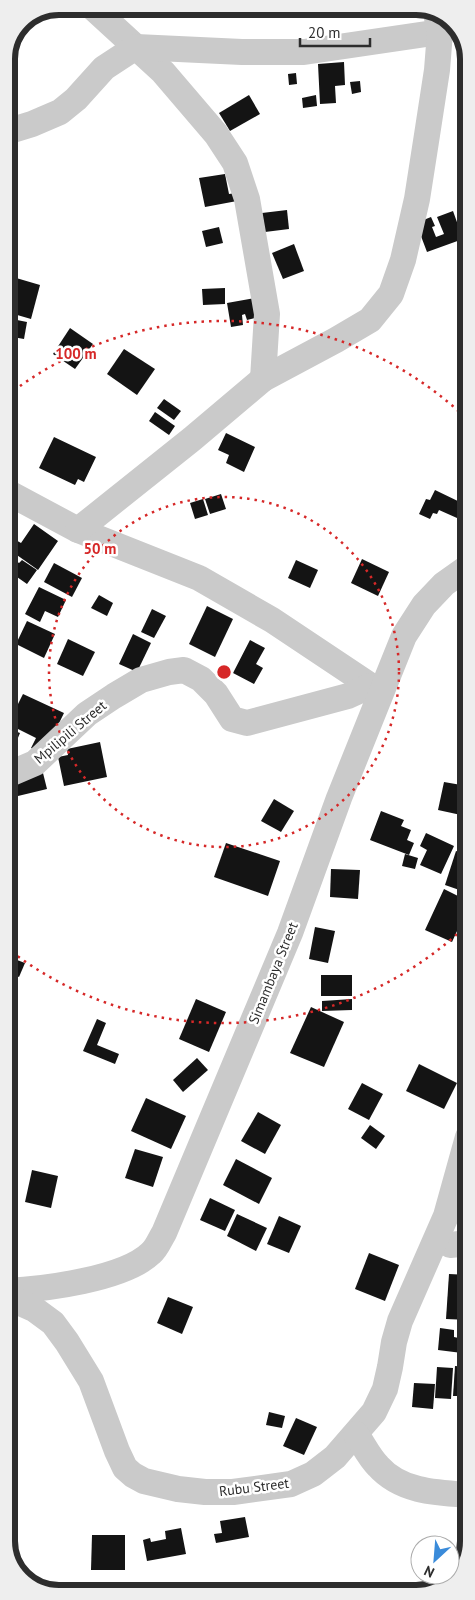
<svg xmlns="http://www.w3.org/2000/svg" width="475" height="1600" font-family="'PT Sans',sans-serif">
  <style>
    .building { fill: #141414 }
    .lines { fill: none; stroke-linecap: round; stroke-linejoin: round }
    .street { stroke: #cacaca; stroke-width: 26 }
    .ring { fill: none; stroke: #d62828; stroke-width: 2.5; stroke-dasharray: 2.5 5 }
    .labels { text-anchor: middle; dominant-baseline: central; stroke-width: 5; stroke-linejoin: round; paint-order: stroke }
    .street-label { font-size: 14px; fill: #2d2d2d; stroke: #fff }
    .rim { fill: none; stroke: #2d2d2d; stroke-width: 6 }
    .centre { fill: #d62828; stroke: #fff; stroke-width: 2.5 }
    .ring-label { font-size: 15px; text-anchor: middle; font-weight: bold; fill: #d62828; stroke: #fff; stroke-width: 5; stroke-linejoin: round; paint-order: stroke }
  </style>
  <rect width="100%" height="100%" fill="#fff"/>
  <g class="building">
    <path d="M344,62L345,85L335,86L336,103L320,104L318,64Z"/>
    <path d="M296,73L297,84L289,85L288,74Z"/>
    <path d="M360,81L361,92L352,94L350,82Z"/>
    <path d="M249,95L260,114L230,131L219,113Z"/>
    <path d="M316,95L317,106L303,108L302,98Z"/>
    <path d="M225,174L229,194L236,193L237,201L205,207L199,178Z"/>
    <path d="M287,210L289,229L265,232L262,213Z"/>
    <path d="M453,211L463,239L427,252L416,223L431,217L435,226L432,227L436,237L444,234L437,217Z"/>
    <path d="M219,227L223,243L206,247L202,231Z"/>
    <path d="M294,244L304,271L283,279L272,253Z"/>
    <path d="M6,275L40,285L31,319L7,312Z"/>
    <path d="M225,288V304L203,305L202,289Z"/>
    <path d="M255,298L259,317L247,320L245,314L242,315L243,325L231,327L227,303Z"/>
    <path d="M7,318L27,322L24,339L7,336Z"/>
    <path d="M70,328L93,344L75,369L53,354Z"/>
    <path d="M124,349L155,369L137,395L107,374Z"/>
    <path d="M164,399L181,411L174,420L157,408Z"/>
    <path d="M155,412L175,426L169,435L149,421Z"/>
    <path d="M226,433L255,447L244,472L226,463L229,455L218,450Z"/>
    <path d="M54,437L96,457L84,482L78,479L75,485L39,468Z"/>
    <path d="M435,490L464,504L457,518L439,510L437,514L433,513L430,519L419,514L426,499L430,500Z"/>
    <path d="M221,494L226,509L210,514L205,499Z"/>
    <path d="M203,499L208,515L195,519L190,503Z"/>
    <path d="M34,524L58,541L38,570L7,548L14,539L21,543Z"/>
    <path d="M13,559L19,563L22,560L37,570L27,584L7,570Z"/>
    <path d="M362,559L389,572L378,596L351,583Z"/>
    <path d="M296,560L318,570L310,588L288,578Z"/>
    <path d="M54,563L82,578L72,597L44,582Z"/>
    <path d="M39,587L66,600L58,617L45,611L40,622L25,614Z"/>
    <path d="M99,595L113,603L107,616L91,608Z"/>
    <path d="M207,606L233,619L215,657L189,644Z"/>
    <path d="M152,609L166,616L154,638L141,632Z"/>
    <path d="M27,621L55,634L44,658L16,644Z"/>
    <path d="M133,634L151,643L137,672L119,664Z"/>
    <path d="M68,639L95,652L83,676L57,664Z"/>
    <path d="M250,640L265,648L256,664L263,668L254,684L233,673Z"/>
    <path d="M460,687L468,688V711H458Z"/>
    <path d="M23,694L64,713L44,754L31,748L36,738L8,724Z"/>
    <path d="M7,728L20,733L17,740L7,736Z"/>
    <path d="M100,742L107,777L64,786L58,757L68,755L67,749Z"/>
    <path d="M42,769L47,789L18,796L13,777Z"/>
    <path d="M444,782L467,786L461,815L438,810Z"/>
    <path d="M274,799L294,811L281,832L261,821Z"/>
    <path d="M381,811L404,820L401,826L411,830L407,840L414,843L409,855L370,840Z"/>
    <path d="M426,833L454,846L441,874L420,865L427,850L420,846Z"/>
    <path d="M226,843L280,861L268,896L214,877Z"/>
    <path d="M456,851L468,855V893L445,885Z"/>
    <path d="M405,854L418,858L415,869L402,866Z"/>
    <path d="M331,869L360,870L358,899L330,897Z"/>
    <path d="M444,889L468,901V906L464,916L468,918V927L466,933L458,929L452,942L425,930Z"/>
    <path d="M315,927L335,931L328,963L309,959Z"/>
    <path d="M9,957L25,963L19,977L7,972Z"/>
    <rect x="321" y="975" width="31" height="21"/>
    <path d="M196,999L226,1012L209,1052L179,1039Z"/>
    <path d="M352,999V1010L322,1011V1001Z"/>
    <path d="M311,1007L344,1022L324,1067L290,1053Z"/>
    <path d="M97,1019L106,1023L97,1045L119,1054L115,1064L83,1051Z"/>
    <path d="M197,1058L208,1070L183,1092L173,1080Z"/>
    <path d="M419,1064L457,1083L444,1109L406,1091Z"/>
    <path d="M362,1083L383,1094L369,1120L348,1109Z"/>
    <path d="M146,1098L186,1116L171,1149L131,1131Z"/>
    <path d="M258,1112L281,1125L265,1154L241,1141Z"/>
    <path d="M370,1125L385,1136L376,1149L361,1138Z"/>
    <path d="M135,1149L163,1157L153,1187L125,1178Z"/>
    <path d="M236,1159L272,1178L259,1204L223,1185Z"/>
    <path d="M32,1170L58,1176L51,1208L25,1202Z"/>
    <path d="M210,1198L235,1210L225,1231L200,1220Z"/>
    <path d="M237,1214L267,1228L256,1251L227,1236Z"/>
    <path d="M279,1216L301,1226L289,1253L267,1244Z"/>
    <path d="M369,1253L399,1265L385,1301L355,1289Z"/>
    <path d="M449,1274L469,1275V1320L446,1319Z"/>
    <path d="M168,1297L193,1307L182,1334L157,1323Z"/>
    <path d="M463,1323H469V1340H464Z"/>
    <path d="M440,1328L454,1330V1337L463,1339L462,1353L438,1350Z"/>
    <path d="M455,1366L469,1367V1396H453Z"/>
    <path d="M437,1367L453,1368L451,1399L435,1398Z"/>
    <path d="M414,1383L435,1384L433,1409L412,1407Z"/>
    <path d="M269,1412L285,1416L282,1428L266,1425Z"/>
    <path d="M296,1418L317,1427L304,1455L283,1446Z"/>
    <path d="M467,1515H469V1532H462L463,1523H467Z"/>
    <path d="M245,1517L249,1537L216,1543L214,1534L222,1533L220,1521Z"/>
    <path d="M181,1528L186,1554L147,1561L143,1540L150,1538L151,1542L166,1539L165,1531Z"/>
    <path d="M92,1535H125V1570H91Z"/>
  </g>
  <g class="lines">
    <g class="street">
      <path d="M91,6L163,72L216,134L235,163L247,199L267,314L263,379"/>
      <path d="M6,132L32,124L60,112L76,99L104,68L136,47L242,52H304L440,32"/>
      <path d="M7,492L78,530L199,578L272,620L380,692"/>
      <path d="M78,530L192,439L263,379L336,340L370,320L391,294L403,260L417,199L427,135L437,70L440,32L436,13"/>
      <path d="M7,775L35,763L87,714L114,696L141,680L169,672L184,670L201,679L216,694L232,719L247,723L348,696L370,686"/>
      <path d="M450,1245L469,1243"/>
      <path d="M7,1291C45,1289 124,1279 151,1253C157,1248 160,1239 164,1233L290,933L339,798L404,636L424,605L444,584L468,567"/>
      <path d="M7,1297L34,1309L53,1323L67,1342L91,1381L117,1451L125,1468L133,1475L144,1481L178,1489L205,1492H233L291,1484L313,1474L335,1457L374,1412L385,1389L390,1367L394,1342L400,1321L446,1216L468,1137"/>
      <path d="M356,1434C363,1444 369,1457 378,1466C401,1492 437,1493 469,1495"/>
    </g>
  </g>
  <g class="ring">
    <circle cx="224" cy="672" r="175"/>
    <path d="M468 924A351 351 0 0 1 8 949M8 395A351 351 0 0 1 468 420"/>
  </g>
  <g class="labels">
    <g class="street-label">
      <text transform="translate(70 732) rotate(-40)">Mpilipili Street</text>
      <text transform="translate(273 973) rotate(-68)">Simambaya Street</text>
      <text transform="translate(254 1487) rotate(-7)">Rubu Street</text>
    </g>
  </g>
  <path d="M0 0H475V1600H0ZM59 15H416A44 44 0 0 1 460 59V1541A44 44 0 0 1 416 1585H59A44 44 0 0 1 15 1541V59A44 44 0 0 1 59 15Z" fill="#eee" fill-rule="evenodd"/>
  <path class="rim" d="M59 15H416A44 44 0 0 1 460 59V1541A44 44 0 0 1 416 1585H59A44 44 0 0 1 15 1541V59A44 44 0 0 1 59 15Z"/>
  <circle cx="224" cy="672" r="8" class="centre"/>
  <g class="ring-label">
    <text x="76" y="359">100 m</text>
    <text x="100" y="554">50 m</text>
  </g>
  <g transform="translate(435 1560) rotate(206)"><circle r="24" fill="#ffffff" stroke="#ababab"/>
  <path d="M0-4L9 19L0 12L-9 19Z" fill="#3a8bda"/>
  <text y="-8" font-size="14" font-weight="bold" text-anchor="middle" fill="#2d2d2d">N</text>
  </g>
  <path d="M300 38v8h70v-8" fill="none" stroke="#2d2d2d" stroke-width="2.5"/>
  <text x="308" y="38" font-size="15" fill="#2d2d2d" stroke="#ffffff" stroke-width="4" paint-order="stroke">20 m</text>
</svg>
